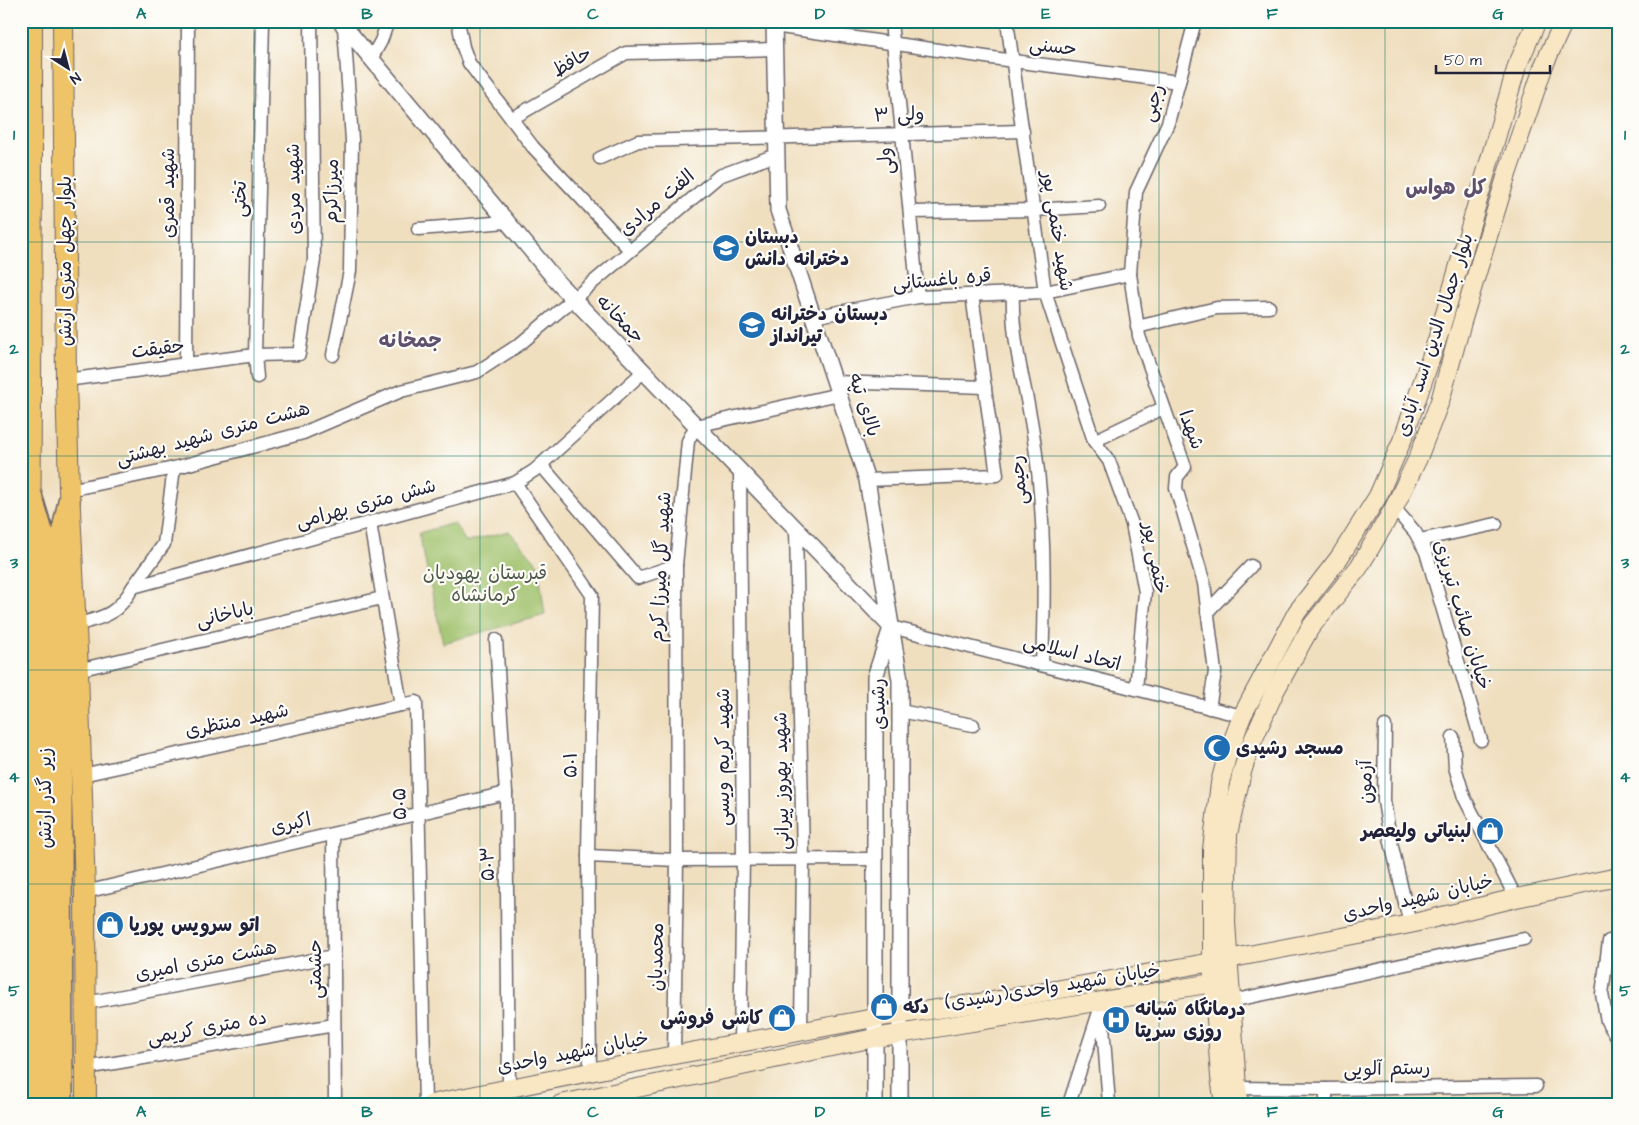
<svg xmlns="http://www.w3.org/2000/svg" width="1639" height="1125" font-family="'Architects Daughter','Playpen Sans Arabic',sans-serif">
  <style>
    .green { fill: #9fc16a; stroke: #607252 }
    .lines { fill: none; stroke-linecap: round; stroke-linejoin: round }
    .minor-casing { stroke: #6a6469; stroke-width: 15 }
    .tertiary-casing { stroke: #6a6469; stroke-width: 18 }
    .secondary-casing { stroke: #6a6469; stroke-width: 20 }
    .primary-casing { stroke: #6a6469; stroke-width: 22 }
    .trunk-casing { stroke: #6a6469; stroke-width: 24 }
    .minor { stroke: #fff; stroke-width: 12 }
    .tertiary { stroke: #fff; stroke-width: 15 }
    .secondary { stroke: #f9e7c3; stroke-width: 18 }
    .primary { stroke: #efc469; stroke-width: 20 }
    .trunk { stroke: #efc469; stroke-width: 21 }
    .grid { fill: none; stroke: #0f766e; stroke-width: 1; stroke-opacity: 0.55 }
    .labels { text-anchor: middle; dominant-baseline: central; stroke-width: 4.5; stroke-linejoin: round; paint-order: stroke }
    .street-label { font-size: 19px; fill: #22223b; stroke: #fdfcf7 }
    .poi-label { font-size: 19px; font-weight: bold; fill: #22223b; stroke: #fdfcf7; text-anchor: start }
    .park-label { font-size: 19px; fill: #4e5a4b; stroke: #fdfcf7 }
    .neighbourhood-label { font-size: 20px; font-weight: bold; fill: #5f516e; stroke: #fdfcf7 }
    .neatline { fill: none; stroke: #0f766e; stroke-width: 2 }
    .grid-label { font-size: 16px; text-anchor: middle; font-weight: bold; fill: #0f766e }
  </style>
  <rect width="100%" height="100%" fill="#fdfcf7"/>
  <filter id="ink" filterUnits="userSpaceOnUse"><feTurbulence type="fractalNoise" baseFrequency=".02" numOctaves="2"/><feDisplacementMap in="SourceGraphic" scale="10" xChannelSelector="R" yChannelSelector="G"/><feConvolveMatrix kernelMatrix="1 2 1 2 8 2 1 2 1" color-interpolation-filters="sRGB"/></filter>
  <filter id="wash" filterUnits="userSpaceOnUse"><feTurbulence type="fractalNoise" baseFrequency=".0096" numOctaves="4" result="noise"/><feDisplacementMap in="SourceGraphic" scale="20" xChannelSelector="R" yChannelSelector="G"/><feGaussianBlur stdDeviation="1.12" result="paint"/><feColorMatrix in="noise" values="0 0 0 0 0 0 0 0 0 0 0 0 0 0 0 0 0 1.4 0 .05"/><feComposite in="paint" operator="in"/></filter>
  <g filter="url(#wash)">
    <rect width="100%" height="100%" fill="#f0dfbf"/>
    <path class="green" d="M454,523L466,542L509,531L538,564L545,615L443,643L419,533Z"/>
  </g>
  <g filter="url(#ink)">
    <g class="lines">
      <g class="minor-casing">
        <g id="minor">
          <path d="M458,21L463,47L469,63L481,79L533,147L630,250"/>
          <path d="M891,21L918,297"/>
          <path d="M1007,21L1045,292L1094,441L1109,461L1132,524L1145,592L1136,689"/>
          <path d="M1195,21L1168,123L1136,192L1130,274L1139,336L1185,467L1177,477L1176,488L1204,583L1215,672L1209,708"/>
          <path d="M774,26L1013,61L1179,82"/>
          <path d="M371,59L381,41L388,21"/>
          <path d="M511,119L626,53L775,49"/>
          <path d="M600,158L638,141L1023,131"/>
          <path d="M910,212L1034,210L1099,206"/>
          <path d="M418,229L507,222"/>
          <path d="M1013,293C1011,343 1026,385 1033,433C1045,509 1045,588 1042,665"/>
          <path d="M813,317L918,297L1045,292L1130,274"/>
          <path d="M1137,327L1217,308L1269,307"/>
          <path d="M333,355L350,271L352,140L344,27"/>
          <path d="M186,365L188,21"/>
          <path d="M257,377L255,355L263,21"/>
          <path d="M66,380L255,355L299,354L314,260L311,21"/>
          <path d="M835,382L985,387"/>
          <path d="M1094,441L1163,408"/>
          <path d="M541,465L638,578L676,565"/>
          <path d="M867,480L997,475L972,295"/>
          <path d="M515,483L592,595L588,856L590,1071"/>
          <path d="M69,490L174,468L303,433L401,391L477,372L520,344L719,176L776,155"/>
          <path d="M1394,508L1415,532L1426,552L1481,740"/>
          <path d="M370,523L401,705L416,702L425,1104"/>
          <path d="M796,529L803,859L801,1032"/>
          <path d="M1420,540L1496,524"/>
          <path d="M133,587L164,544L174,468"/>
          <path d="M1207,612L1251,566"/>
          <path d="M75,625C105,617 117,615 133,587L515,483L535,470L643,372"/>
          <path d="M891,627L1242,716"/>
          <path d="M496,640L506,793L509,1088"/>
          <path d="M78,670L382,598"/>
          <path d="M900,711L973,725"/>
          <path d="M1385,726L1384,801L1390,838L1410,924"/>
          <path d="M1453,737L1455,767L1464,797L1516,898"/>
          <path d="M82,775L401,705"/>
          <path d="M333,834L335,1104"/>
          <path d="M588,856L677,860L875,859"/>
          <path d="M85,892L506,793"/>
          <path d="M1609,941L1602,994L1607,1021L1618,1039"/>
          <path d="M1231,1001L1524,939"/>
          <path d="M86,1003L334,956"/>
          <path d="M1102,1013L1109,1104"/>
          <path d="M740,1043L743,859L740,472"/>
          <path d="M674,1055L677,860L676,565L688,441L696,426L839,394"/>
          <path d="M86,1068L334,1025"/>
          <path d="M1237,1088L1326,1089L1536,1086"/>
          <path d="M1326,1089V1104"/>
          <path d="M1069,1104L1103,1000"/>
        </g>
      </g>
      <g class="tertiary-casing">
        <g id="tertiary">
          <path d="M340,21L559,284L891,627"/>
          <path d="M774,21L778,210L867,480L900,680V1104"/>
          <path d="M875,1104V677L890,631"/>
        </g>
      </g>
      <g class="secondary-casing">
        <g id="secondary">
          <path d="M1228,959L1410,924L1516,898L1618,877"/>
          <path d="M431,1104L674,1055L874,1018L1000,1000L1212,962"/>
          <path d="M561,1104L874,1038L1213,983"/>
          <path d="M1224,1104L1220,1077L1212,962V849L1220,783L1227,756L1242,716L1297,612L1339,558L1378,496L1404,436L1439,334L1517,66L1537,21"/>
          <path d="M1240,1104L1237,1088L1226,922L1228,834L1242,772L1250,747L1275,691L1310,628L1359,567L1394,508L1418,458L1440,401L1462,322L1507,174L1544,65L1564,21"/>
        </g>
      </g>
      <g class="primary-casing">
        <g id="primary">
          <path d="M63,21L66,380L69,490L78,670L85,892L86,1104"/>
          <path d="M28,1104C28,743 33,382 32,21"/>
        </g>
      </g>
      <g class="trunk-casing">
        <g id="trunk">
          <path d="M31,495L44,538L46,1104"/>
          <path d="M62,1104L60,544L69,501"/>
        </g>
      </g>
      <use href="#minor" class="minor"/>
      <use href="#tertiary" class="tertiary"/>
      <use href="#secondary" class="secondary"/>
      <use href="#primary" class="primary"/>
      <use href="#trunk" class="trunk"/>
    </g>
  </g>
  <path class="grid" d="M254,21V1104M480,21V1104M706,21V1104M933,21V1104M1159,21V1104M1385,21V1104M21,242H1618M21,456H1618M21,670H1618M21,884H1618"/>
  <defs>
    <g id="school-disc" transform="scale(1.4375)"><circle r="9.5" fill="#1f6fb2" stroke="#fdfcf7"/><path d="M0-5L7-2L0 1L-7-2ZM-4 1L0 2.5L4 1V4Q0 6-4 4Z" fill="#fff"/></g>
    <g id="mosque-disc" transform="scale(1.4375)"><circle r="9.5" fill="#1f6fb2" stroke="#fdfcf7"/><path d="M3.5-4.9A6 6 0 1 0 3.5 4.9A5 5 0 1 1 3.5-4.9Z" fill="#fff"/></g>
    <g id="shop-disc" transform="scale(1.4375)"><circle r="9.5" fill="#1f6fb2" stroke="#fdfcf7"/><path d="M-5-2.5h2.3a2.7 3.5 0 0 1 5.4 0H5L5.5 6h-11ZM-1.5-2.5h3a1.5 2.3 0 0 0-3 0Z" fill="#fff"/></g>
    <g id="hospital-disc" transform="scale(1.4375)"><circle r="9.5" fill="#1f6fb2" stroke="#fdfcf7"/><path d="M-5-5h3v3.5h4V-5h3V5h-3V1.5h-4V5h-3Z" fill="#fff"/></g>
  </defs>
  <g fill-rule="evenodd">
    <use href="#school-disc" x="726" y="248"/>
    <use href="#school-disc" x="752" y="325"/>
    <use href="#mosque-disc" x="1217" y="748"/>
    <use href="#shop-disc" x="1490" y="831"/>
    <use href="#shop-disc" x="110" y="925"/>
    <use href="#shop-disc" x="884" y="1007"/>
    <use href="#shop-disc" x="782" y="1018"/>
    <use href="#hospital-disc" x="1116" y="1020"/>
  </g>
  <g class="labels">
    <g class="street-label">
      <text transform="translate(1053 47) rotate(7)">حسنی</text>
      <text transform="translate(572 62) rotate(-30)">حافظ</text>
      <text transform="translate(1153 103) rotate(-73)">رجبی</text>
      <text transform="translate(899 115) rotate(-2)">ولی ۳</text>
      <text transform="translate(886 161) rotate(-96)">ولی</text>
      <text transform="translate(294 189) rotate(-91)">شهید مردی</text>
      <text transform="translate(332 191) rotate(-89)">میرزاکرم</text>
      <text transform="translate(168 193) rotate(-90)">شهید قمری</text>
      <text transform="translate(240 199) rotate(-89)">تختی</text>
      <text transform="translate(657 203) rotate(-40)">الفت مرادی</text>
      <text transform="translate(1057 231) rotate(81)">شهید ختمی پور</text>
      <text transform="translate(65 261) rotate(-90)">بلوار چهل متری ارتش</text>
      <text transform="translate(942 280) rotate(-5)">قره باغستانی</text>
      <text transform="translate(620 319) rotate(46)">جمخانه</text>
      <text transform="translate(1435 335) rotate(-72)">بلوار جمال الدین اسد آبادی</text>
      <text transform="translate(158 349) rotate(-7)">حقیقت</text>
      <text transform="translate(864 405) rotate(72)">بالای تپه</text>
      <text transform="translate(1191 430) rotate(70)">شهدا</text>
      <text transform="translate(213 434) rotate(-15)">هشت متری شهید بهشتی</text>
      <text transform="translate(1019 480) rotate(-95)">رحیمی</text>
      <text transform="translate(366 504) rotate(-15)">شش متری بهرامی</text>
      <text transform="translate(1155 558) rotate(80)">ختمی پور</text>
      <text transform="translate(661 567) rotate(-87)">شهید گل میرزا کرم</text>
      <text transform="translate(225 615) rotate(-13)">باباخانی</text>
      <text transform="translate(1462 615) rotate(73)">خیابان صائب تبریزی</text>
      <text transform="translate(1072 653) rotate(14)">اتحاد اسلامی</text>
      <text transform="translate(879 704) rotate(-92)">رشیدی</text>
      <text transform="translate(237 721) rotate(-12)">شهید منتظری</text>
      <text transform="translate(723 757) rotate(-90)">شهید کریم ویسی</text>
      <text transform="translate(571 765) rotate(-89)">۵۰۱</text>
      <text transform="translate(782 781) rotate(-91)">شهید بهروز پیرانی</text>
      <text transform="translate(1366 782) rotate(-91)">آزمون</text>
      <text transform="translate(45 798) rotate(-90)">زیر گذر ارتش</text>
      <text transform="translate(400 804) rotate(-92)">۵۰۵</text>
      <text transform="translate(291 824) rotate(-13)">اکبری</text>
      <text transform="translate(488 864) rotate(-91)">۵۰۳</text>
      <text transform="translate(1418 898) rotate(-13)">خیابان شهید واحدی</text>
      <text transform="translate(657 957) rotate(-89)">محمدیان</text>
      <text transform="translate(206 961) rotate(-11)">هشت متری امیری</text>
      <text transform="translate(315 969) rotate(-90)">حشمتی</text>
      <text transform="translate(1053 987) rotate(-9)">خیابان شهید واحدی(رشیدی)</text>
      <text transform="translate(207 1028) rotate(-10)">ده متری کریمی</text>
      <text transform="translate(573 1053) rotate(-11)">خیابان شهید واحدی</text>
      <text transform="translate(1387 1069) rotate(-1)">رستم آلویی</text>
    </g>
    <g class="poi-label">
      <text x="745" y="237">دبستان<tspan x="745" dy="22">دخترانه دانش</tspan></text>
      <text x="771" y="314">دبستان دخترانه<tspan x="771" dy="22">تیرانداز</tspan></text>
      <text x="1236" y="748">مسجد رشیدی</text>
      <text x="1471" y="831" text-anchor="end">لبنیاتی ولیعصر</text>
      <text x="129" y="925">اتو سرویس پوریا</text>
      <text x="903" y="1007">دکه</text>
      <text x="1135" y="1009">درمانگاه شبانه<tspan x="1135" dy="22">روزی سریتا</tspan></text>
      <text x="763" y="1018" text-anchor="end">کاشی فروشی</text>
    </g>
    <g class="park-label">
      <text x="485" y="573">قبرستان یهودیان<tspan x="485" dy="22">کرمانشاه</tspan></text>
    </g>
    <g class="neighbourhood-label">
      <text x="1446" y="188">کل هواس</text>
      <text x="410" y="341">جمخانه</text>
    </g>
  </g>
  <rect width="1639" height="1125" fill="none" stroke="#fdfcf7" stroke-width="55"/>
  <g transform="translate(68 68) rotate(144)" stroke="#fdfcf7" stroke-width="4" paint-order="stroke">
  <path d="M0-4L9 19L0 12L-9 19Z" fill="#22223b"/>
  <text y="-8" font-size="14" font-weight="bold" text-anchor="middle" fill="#22223b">N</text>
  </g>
  <path d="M1436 65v8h114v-8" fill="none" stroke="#22223b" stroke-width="2.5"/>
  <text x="1444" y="65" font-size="15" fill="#22223b" stroke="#fdfcf7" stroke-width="4" paint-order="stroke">50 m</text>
  <rect x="28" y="28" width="1584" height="1070" class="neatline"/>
  <g class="grid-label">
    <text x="141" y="19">A</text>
    <text x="367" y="19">B</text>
    <text x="593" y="19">C</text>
    <text x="820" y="19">D</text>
    <text x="1046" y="19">E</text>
    <text x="1272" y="19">F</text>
    <text x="1498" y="19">G</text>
    <text x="14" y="140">1</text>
    <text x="1625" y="140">1</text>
    <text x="14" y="354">2</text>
    <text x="1625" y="354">2</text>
    <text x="14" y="568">3</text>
    <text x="1625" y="568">3</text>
    <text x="14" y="782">4</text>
    <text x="1625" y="782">4</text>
    <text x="14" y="996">5</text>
    <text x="1625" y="996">5</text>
    <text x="141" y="1117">A</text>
    <text x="367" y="1117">B</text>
    <text x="593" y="1117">C</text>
    <text x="820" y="1117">D</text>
    <text x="1046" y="1117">E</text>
    <text x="1272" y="1117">F</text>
    <text x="1498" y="1117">G</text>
  </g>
</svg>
